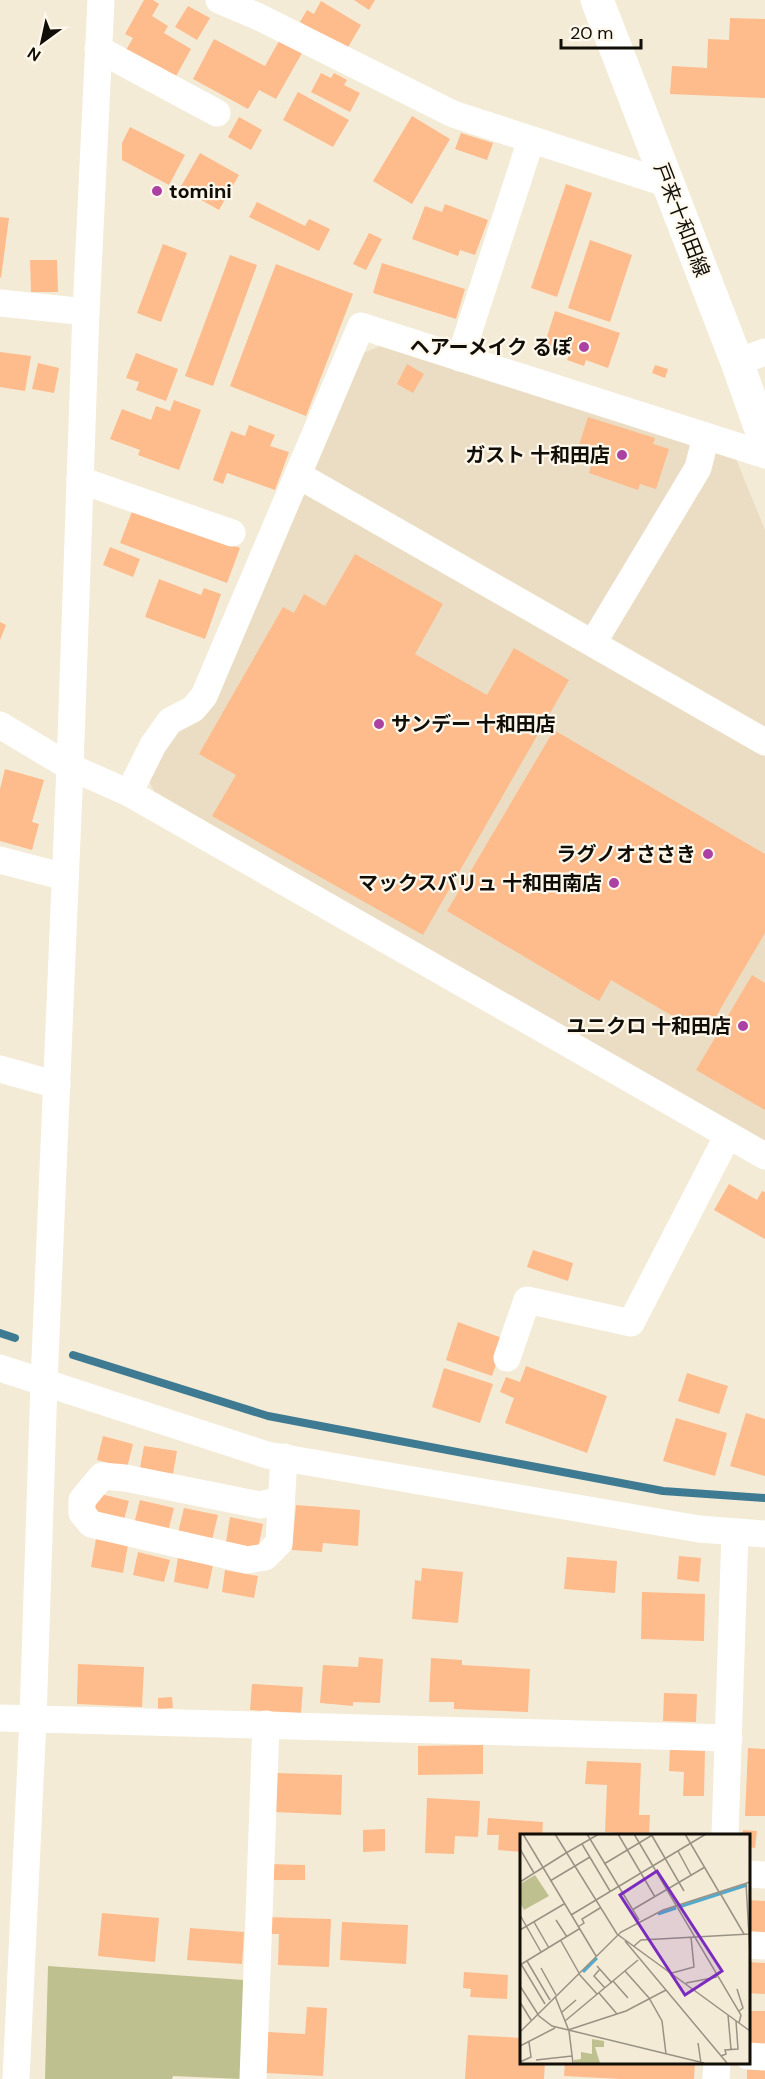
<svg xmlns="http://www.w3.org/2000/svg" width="765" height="2079" font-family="'DM Sans','Noto Sans JP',sans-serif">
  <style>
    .built { fill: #ebddc3 }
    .green { fill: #bec18f }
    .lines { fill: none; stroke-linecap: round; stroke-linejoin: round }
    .stream { stroke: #3e7b92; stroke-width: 8 }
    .building { fill: #febb8c }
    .minor { stroke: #fff; stroke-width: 27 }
    .major { stroke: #fff; stroke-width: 33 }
    .poi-dot { fill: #ab41a2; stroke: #fef8ec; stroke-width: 2 }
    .labels { text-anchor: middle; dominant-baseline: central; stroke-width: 4.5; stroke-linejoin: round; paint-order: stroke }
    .poi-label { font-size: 20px; font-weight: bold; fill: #110d07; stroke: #fef8ec; text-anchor: end }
    .street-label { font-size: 20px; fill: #110d07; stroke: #fef8ec }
    .inset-river { fill: none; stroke: #52aacd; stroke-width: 3 }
    .inset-road { fill: none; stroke: #999284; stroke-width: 1.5 }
    .view { fill: #7b2cbf; fill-opacity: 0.15; stroke: #7b2cbf; stroke-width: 3 }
    .inset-edge { fill: none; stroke: #110d07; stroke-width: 3 }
  </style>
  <rect width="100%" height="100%" fill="#f4ebd7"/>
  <path class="built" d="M381,346L736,459L765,530V1147L154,791L146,775L177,732L363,353Z"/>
  <path class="green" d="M48,1966L244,1980L240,2079L173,2076L172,2079H45Z"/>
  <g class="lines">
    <g class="stream">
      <path d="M0,1333L15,1338"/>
      <path d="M73,1355L268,1416L663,1491L765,1498"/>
    </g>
  </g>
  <g class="building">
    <path d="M144,0H153L159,4L152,16L168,26L164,33L191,49L175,78L126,50L133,38L125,34Z"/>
    <path d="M354,0H375L369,10Z"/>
    <path d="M321,1L361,25L347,49L300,22L307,10L314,14Z"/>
    <path d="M188,6L210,18L197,40L175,27Z"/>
    <path d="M730,18L765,19V98L670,94L672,66L707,68L708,39L729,40Z"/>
    <path d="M214,39L265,66L279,41L302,53L276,99L259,90L248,109L193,79Z"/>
    <path d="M321,73L331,78L334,73L347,80L344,85L360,93L350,112L311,92Z"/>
    <path d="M298,92L349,120L333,147L283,120Z"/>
    <path d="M412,116L450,139L412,204L373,181Z"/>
    <path d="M239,117L262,130L251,150L228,137Z"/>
    <path d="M130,127L185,155L169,185L122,160V143Z"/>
    <path d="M461,133L493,143L487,160L455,149Z"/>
    <path d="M200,153L239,175L219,210L180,188Z"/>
    <path d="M566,184L592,193L557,297L531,288Z"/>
    <path d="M257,202L305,226L309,219L330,229L319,251L249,217Z"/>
    <path d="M445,204L488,220L475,255L460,250L458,256L412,239L425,206L442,212Z"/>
    <path d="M0,217L9,218L1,278L0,277Z"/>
    <path d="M369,233L382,239L366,270L353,264Z"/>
    <path d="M590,240L632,255L610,322L568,308Z"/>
    <path d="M163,244L187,253L161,322L137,313Z"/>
    <path d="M230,255L257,265L213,386L185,376Z"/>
    <path d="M30,260H57L58,292H31Z"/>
    <path d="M382,263L465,289L456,319L373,293Z"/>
    <path d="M276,264L353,294L306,416L230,386Z"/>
    <path d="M555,311L620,333L608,368L586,360L584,366L567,360L569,355L544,346Z"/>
    <path d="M0,352L31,356L25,391L0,387Z"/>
    <path d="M136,353L178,369L166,401L136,390L139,382L126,378Z"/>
    <path d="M38,363L59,368L54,393L32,389Z"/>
    <path d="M407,364L424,374L413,393L397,384Z"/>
    <path d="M655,365L668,369L665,378L652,373Z"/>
    <path d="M174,400L201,410L179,470L138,455L140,450L110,439L122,409L151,420L156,406L170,411Z"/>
    <path d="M588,417L655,438L653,444L669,449L656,489L640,484L638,490L589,473L591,466L574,461Z"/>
    <path d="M249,425L275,435L270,446L289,452L275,490L227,473L223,484L213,480L231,431L245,436Z"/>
    <path d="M133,509L240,548L227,583L120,543Z"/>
    <path d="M110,547L140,559L133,577L103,565Z"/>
    <path d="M355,554L443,604L415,654L487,695L514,648L569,680L423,935L212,816L236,775L199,754L283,607L294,613L304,594L325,606Z"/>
    <path d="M159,579L201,595L204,588L221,594L205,639L145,617Z"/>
    <path d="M0,622L6,625L0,640Z"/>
    <path d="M554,730L765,854V933L705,1035L611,980L599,1001L447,911Z"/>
    <path d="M5,769L44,780L32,822L39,824L32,850L0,841V789Z"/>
    <path d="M752,975L765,983V1110L696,1070Z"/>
    <path d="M729,1184L757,1200L762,1191L765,1192V1239L714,1210Z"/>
    <path d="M533,1250L573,1263L568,1281L527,1267Z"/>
    <path d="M458,1322L505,1339L492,1376L446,1360Z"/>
    <path d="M526,1366L607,1396L587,1453L505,1423L514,1398L500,1392L506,1377L520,1382Z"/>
    <path d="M444,1368L493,1384L480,1423L432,1407Z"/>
    <path d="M687,1373L728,1386L719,1414L678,1401Z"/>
    <path d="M746,1413L765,1419V1476L730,1466Z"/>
    <path d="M676,1418L727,1433L715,1476L663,1461Z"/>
    <path d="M103,1436L133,1444L127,1468L97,1460Z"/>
    <path d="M144,1446L177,1451L173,1474L140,1468Z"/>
    <path d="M97,1493L129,1501L123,1523L92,1516Z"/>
    <path d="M140,1500L174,1508L168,1532L134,1524Z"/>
    <path d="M296,1505L360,1510L358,1546L323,1543L322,1552L292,1550Z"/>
    <path d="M184,1508L218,1515L212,1540L178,1533Z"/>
    <path d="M230,1517L263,1524L258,1548L226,1542Z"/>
    <path d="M96,1539L128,1545L123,1573L91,1567Z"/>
    <path d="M138,1552L170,1560L164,1582L133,1575Z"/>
    <path d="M679,1556L701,1558L699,1582L677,1579Z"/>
    <path d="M567,1557L617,1561L615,1593L564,1589Z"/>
    <path d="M178,1558L213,1565L208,1589L174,1582Z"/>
    <path d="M422,1568L463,1572L458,1623L412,1619L415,1580L421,1581Z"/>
    <path d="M225,1570L258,1576L254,1598L222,1592Z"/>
    <path d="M642,1592L705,1594L704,1641L641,1639Z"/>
    <path d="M359,1657L383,1659L380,1703L353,1702V1706L320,1703L323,1665L358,1667Z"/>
    <path d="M431,1658L462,1660V1665L530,1669L528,1712L454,1709V1702H429Z"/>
    <path d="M78,1664L144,1667L142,1707L77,1704Z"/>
    <path d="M252,1684L303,1687L301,1713L250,1710Z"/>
    <path d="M664,1693L697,1694L696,1722L663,1721Z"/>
    <path d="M172,1697L173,1708L158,1709V1698Z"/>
    <path d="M483,1745V1774L418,1775V1746Z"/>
    <path d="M670,1747L705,1749L704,1796H683L684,1772L669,1771Z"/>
    <path d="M748,1748L765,1749V1816H745Z"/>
    <path d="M587,1761L641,1763L639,1815H650L649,1835L605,1832L607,1785L585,1784Z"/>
    <path d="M276,1773L342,1775L341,1815L275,1812Z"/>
    <path d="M427,1798L480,1801L478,1837L455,1836L454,1854L425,1853Z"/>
    <path d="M488,1818L543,1822L542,1836H522V1852L498,1850L499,1835H487Z"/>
    <path d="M385,1829V1851L363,1852V1830Z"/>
    <path d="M743,1830L757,1831L755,1848L748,1847V1836H742Z"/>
    <path d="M270,1864L305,1865V1880H270Z"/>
    <path d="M748,1900L765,1901V1932L748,1931Z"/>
    <path d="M102,1913L159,1918L155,1962L98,1956Z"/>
    <path d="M267,1917L331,1919L329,1967L278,1965L279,1934H267Z"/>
    <path d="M342,1922L408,1925L406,1964L340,1960Z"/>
    <path d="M190,1928L244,1932L242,1964L187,1960Z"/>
    <path d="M748,1962L765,1963V1994L748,1993Z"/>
    <path d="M464,1972L508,1975L507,1999L470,1997L471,1989L463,1988Z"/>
    <path d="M307,2007L327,2008L323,2076L266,2073L268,2032L305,2034Z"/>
    <rect x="748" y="2011" width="17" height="35"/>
    <path d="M468,2035L522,2038V2062H545L544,2079H465Z"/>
    <path d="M565,2062H695L694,2079H621L564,2076Z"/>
    <path d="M747,2064L765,2065V2079H747Z"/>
  </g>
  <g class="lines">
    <g class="minor">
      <path d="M219,0L259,17L453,114L668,184"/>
      <path d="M98,49L217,113"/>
      <path d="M0,303L86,312"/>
      <path d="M460,358L531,140"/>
      <path d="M737,362L765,352"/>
      <path d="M298,475L765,742"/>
      <path d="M80,480L232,533"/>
      <path d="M593,643L698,468L706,436"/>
      <path d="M0,725L70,767L129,793L765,1156"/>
      <path d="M129,793L153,745L170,721L193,709L204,696L361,326L765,455"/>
      <path d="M0,860L65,877"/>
      <path d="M0,1069L57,1085"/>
      <path d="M507,1358L527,1300L631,1323L728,1135"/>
      <path d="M0,1368L267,1455L699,1529L765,1534"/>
      <path d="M281,1500L260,1505L125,1478L102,1476L82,1500V1513L91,1524L247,1560L265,1557L279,1543L284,1457"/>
      <path d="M0,1718L729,1738"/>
      <path d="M725,1836L735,1533"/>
      <path d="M748,1874L765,1875"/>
      <path d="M748,1945L765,1946"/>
      <path d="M748,2056L765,2057"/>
      <path d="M16,2079L33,1719L44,1383L70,767L86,312L101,0"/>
      <path d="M253,2079L266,1724"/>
      <path d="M716,2079L717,2062"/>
    </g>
    <path class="major" d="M597,0L737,362L765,441"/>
  </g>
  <g class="poi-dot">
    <circle cx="157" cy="191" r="6"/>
    <circle cx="584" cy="347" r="6"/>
    <circle cx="622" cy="455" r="6"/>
    <circle cx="379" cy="724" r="6"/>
    <circle cx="708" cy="854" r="6"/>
    <circle cx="614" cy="883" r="6"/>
    <circle cx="743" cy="1026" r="6"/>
  </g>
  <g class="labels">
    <g class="poi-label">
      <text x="169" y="191" text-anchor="start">tomini</text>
      <text x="572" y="347">ヘアーメイク るぽ</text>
      <text x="610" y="455">ガスト 十和田店</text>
      <text x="391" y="724" text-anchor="start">サンデー 十和田店</text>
      <text x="696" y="854">ラグノオささき</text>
      <text x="602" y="883">マックスバリュ 十和田南店</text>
      <text x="731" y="1026">ユニクロ 十和田店</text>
    </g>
    <g class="street-label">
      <text transform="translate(682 220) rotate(69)">戸来十和田線</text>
    </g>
  </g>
  <g transform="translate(520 1834)">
    <rect width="230" height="230" fill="#f4ebd7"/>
    <path d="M15,41L29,62L4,76L0,69V50ZM72,205L84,207V213H75L80,229H54V226L61,225V218L72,220Z" fill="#bec18f"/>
    <path class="inset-river" d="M159,73L227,51M138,80L156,74M63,138L77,124"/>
    <path class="inset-road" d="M3,0L76,122M35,0L97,100L230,197M67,0L119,86M98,0L135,63M114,0L221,181L219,189M131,0L164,57M165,0L199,58M62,10L90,57M0,15L14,39M158,17L171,41M46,19L79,0M84,30L134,0M30,47L70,23M0,48L46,19M226,49L230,120M200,59L224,100M112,76L185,33M0,81L21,118M51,81L186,0M36,86L47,103M14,88L29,114M58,93L64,89L62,85L80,74M0,96L44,70M41,107L59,139M105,107L207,229M114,112L121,106L230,100M7,127L30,166M1,130L25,170M0,131L59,95M77,132L92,149M21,134L36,161M80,135L74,142L85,154M105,137L129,164L142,187L146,220M152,139L174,133L171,103M59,140L77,160M93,147L108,164M166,149L197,143M0,152L19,182L32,192L184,229M217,155L223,174L219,177M79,159L97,180M35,162L49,197L53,229M0,168L11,186M42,178L56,166M208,181L211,215M45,187L118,126M48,196L106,177L146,156M0,198L101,98L143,76L230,48M178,209L181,229M0,212L35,194M201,222L206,220L205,216L218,215L216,187M16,226L52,222M0,228L11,223L9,208"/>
    <path class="view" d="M137,37L202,137L165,161L100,61Z"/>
    <rect width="230" height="230" class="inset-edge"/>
  </g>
  <g transform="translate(42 42) rotate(213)" stroke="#fef8ec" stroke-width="4.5" paint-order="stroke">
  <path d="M0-4.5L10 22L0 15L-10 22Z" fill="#110d07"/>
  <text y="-9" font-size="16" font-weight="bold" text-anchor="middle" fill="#110d07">N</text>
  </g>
  <path d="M561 39v9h80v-9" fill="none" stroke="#110d07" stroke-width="3"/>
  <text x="570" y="39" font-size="18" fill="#110d07" stroke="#fef8ec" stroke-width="4.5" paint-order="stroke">20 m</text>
</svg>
